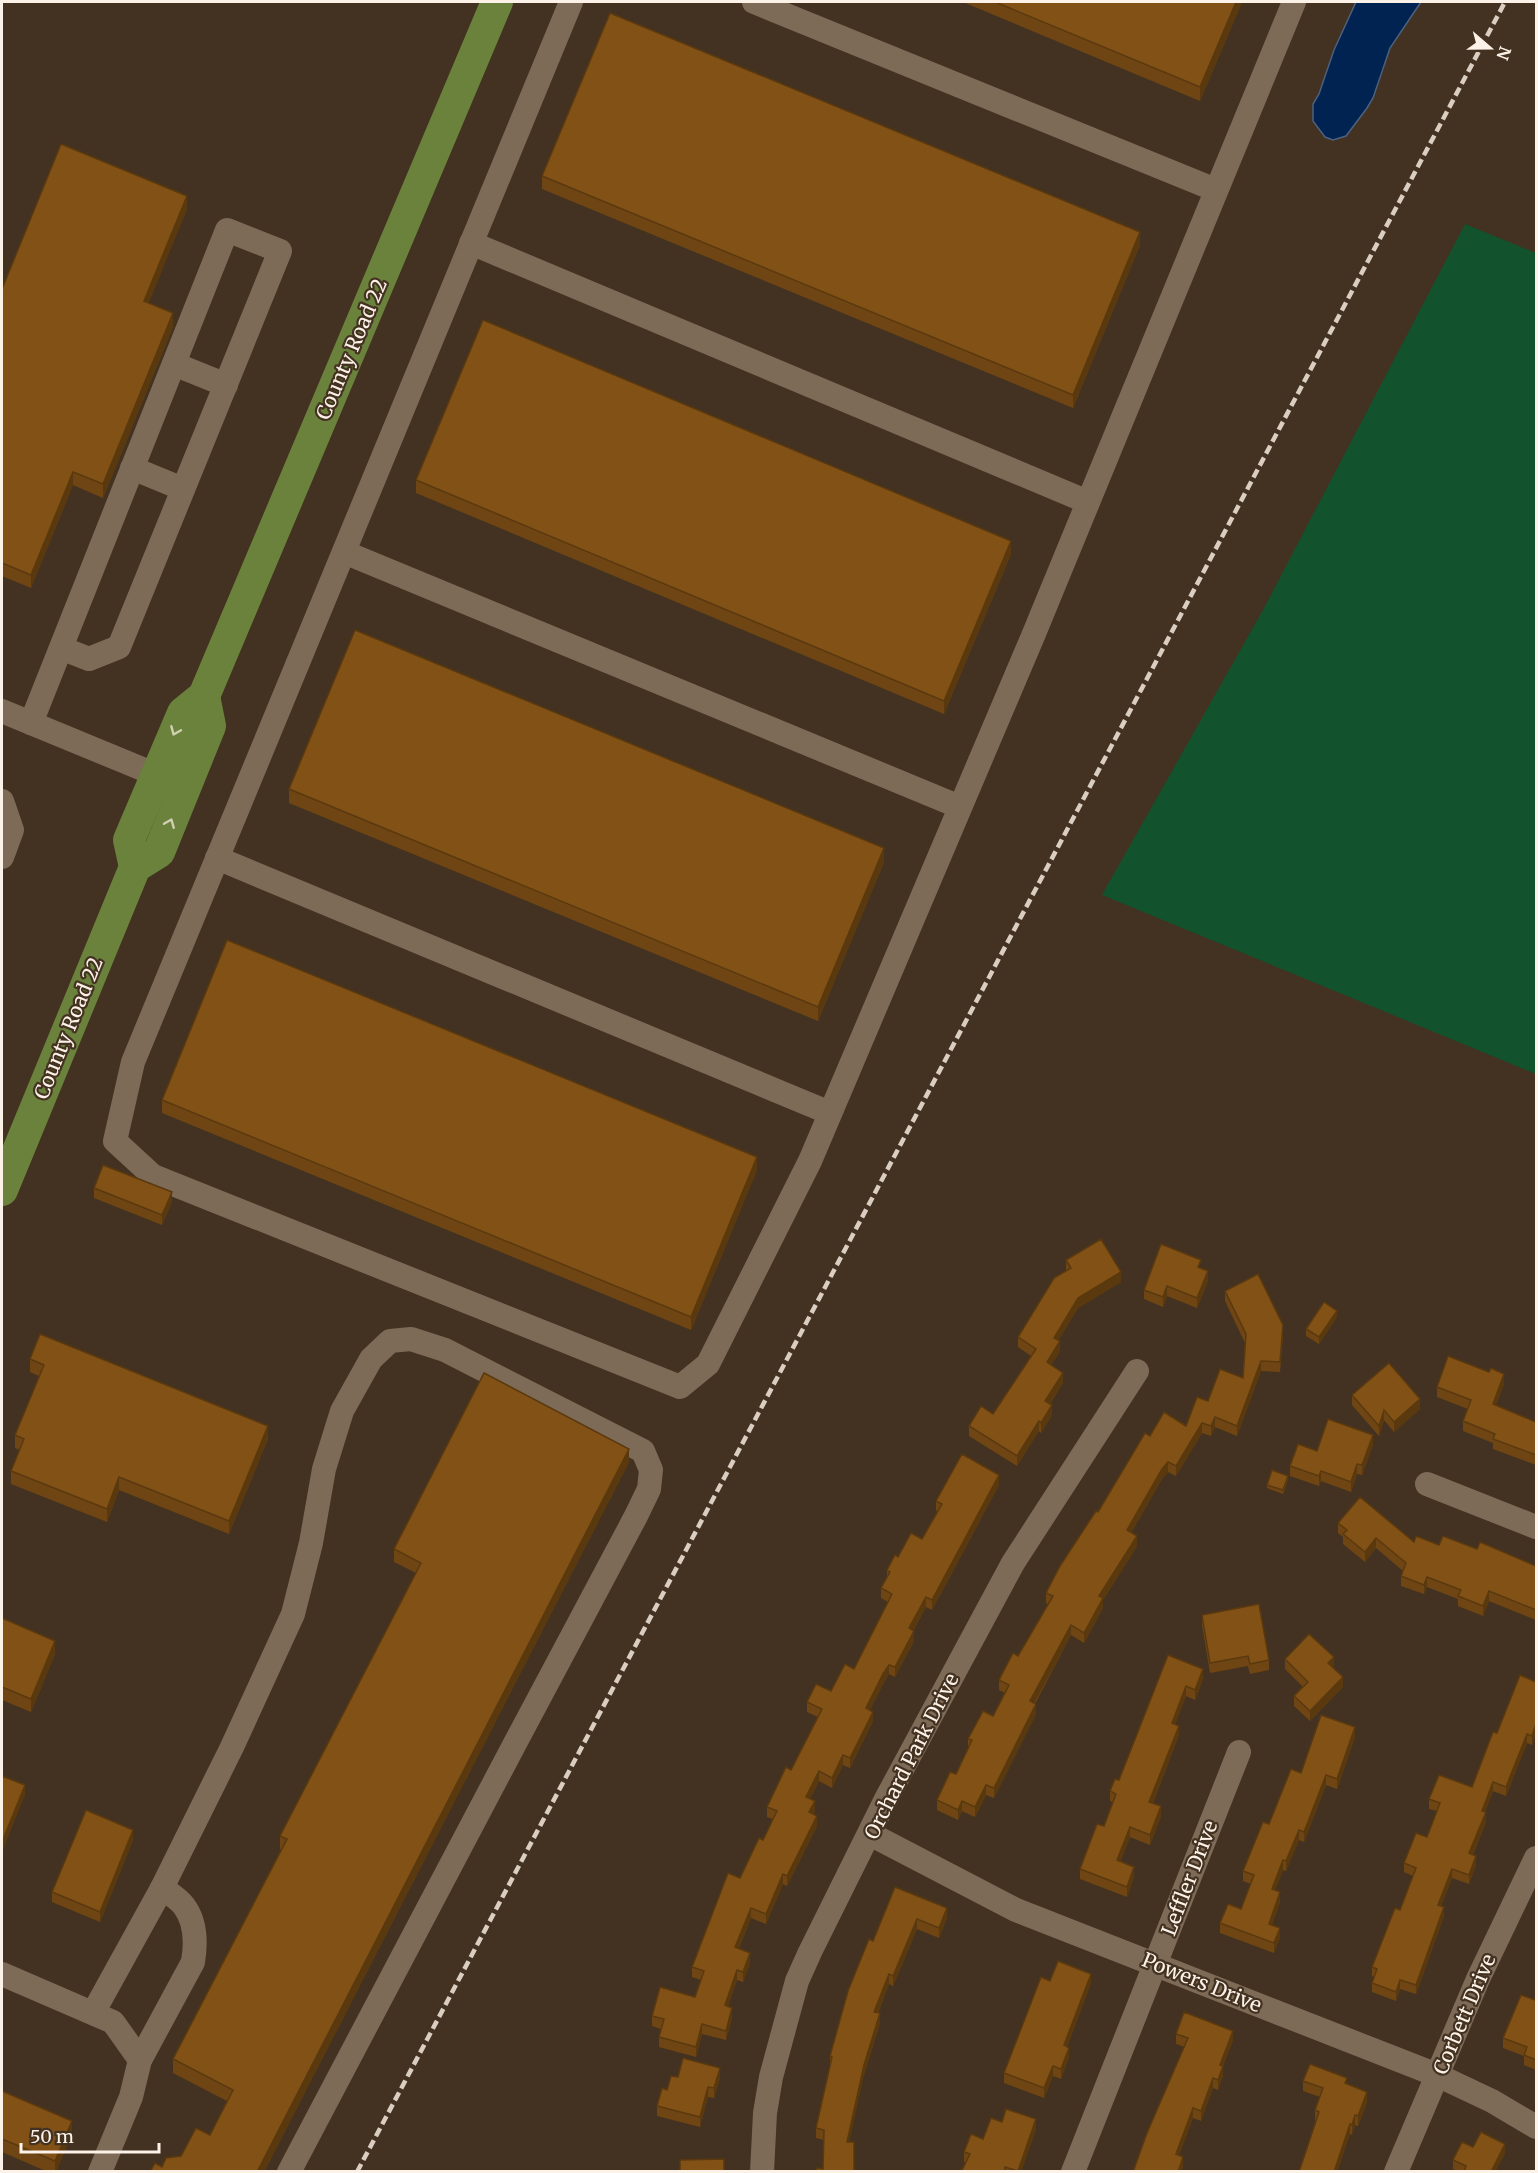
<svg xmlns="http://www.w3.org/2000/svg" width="1538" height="2173" font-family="Merriweather,serif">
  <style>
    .green { fill: #12522d }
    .water { fill: #002352; stroke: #4c617f; stroke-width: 1.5 }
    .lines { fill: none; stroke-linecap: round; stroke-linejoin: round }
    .minor { stroke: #7d6a57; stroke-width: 24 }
    .major { stroke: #6a823b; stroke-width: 32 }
    .rail { stroke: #dacec2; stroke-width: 4.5; stroke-dasharray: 9 4.5; stroke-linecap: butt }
    .wall { fill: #6f4613 }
    .shaded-wall { fill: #5a390f }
    .building { fill: #815116; stroke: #5a390f; stroke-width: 1.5 }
    .oneway { stroke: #d1d0b3 }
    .labels { text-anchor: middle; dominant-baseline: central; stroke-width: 4.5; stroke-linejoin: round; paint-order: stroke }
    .street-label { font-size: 20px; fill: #fdf2e7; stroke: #433221 }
  </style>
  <rect width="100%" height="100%" fill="#433221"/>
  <path class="green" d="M1465,224L1536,253V1074L1102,895L1264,608Z"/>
  <path class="water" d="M1356,2H1421L1390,48L1373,98L1367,108L1346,136L1333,140L1325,137L1313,121V104L1319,94L1334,50Z"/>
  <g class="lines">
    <g class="minor">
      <path d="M571,2L133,1062L115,1141L153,1176L680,1387L708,1364L810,1161L1033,636L1294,2"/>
      <path d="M754,2L1216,190"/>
      <path d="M471,243L1088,502"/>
      <path d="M174,364L226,385"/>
      <path d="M132,468L183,489"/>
      <path d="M344,552L960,807"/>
      <path d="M2,711L157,775"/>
      <path d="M31,723L227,230L280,251L119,647L89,659L61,648"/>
      <path d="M2,801L12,830L2,857"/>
      <path d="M217,858L830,1113"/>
      <path d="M1427,1484L1536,1527"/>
      <path d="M870,1834L1016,1910L1437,2075L1492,2101L1536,2127"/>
      <path d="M2,1974L113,2022L140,2060"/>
      <path d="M93,2013L162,1888L232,1747L293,1614L311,1543L324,1469L342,1411L371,1359L390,1341L411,1339L445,1350L643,1451L651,1470L649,1489L636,1516C519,1734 405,1953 289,2172"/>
      <path d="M100,2172L131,2097L140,2060L193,1962C196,1944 196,1922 184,1906C179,1899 169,1893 162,1888"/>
      <path d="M762,2172L765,2113L771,2077L797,1981L810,1952L885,1801L1013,1563L1137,1371"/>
      <path d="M1073,2172L1239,1752"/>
      <path d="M1396,2172L1478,1979L1536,1858"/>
    </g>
    <g class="major">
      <path d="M135,867L129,840L183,713L204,696L497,2"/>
      <path d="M2,1190L135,867L159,852L210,726L204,696"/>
    </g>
    <path class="rail" d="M357,2172L1505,2"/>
  </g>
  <g class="wall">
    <path d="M963,2H1242L1200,101Z"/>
    <path d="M542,176L1140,245L1073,408L542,189Z"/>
    <path d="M187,209L148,303L173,327L103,498L73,485L31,588L2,576V289Z"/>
    <path d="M416,480L1011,554L944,714L416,493Z"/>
    <path d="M289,789L884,862L818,1021L289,803Z"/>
    <path d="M162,1100L757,1170L691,1330L162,1113Z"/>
    <path d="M94,1188L172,1202L162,1225L94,1198Z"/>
    <path d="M1066,1260L1121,1282L1078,1308L1058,1340L1060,1351L1051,1365L1063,1383L1050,1404L1052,1415L1041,1433L1039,1431L1017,1466L969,1436V1426L993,1414L1031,1356L1018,1347V1337L1066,1271Z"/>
    <path d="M1201,1268L1208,1281L1197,1308L1167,1296L1163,1307L1144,1299V1290Z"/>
    <path d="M1225,1291L1283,1335L1280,1372L1261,1371L1237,1436L1215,1427L1211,1436L1202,1433L1176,1476L1168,1472L1162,1479L1131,1533L1137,1546L1103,1600V1608L1084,1643L1071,1635L1035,1704L1036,1714L994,1798L986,1795L975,1817L962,1811L958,1820L937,1810V1800L956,1774L968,1748V1739L993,1716L1005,1693L999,1690V1680L1018,1656L1048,1604L1046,1603V1593L1150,1436L1186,1426L1208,1401L1243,1378L1245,1343L1225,1301Z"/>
    <path d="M1337,1317L1319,1344L1306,1336V1329Z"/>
    <path d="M30,1359L268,1439L229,1534L119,1490L107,1522L11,1484V1471L20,1450L15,1448V1435L39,1376L30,1372Z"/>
    <path d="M1489,1372L1504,1384L1496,1405L1536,1422V1465L1493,1449V1443L1463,1431V1421L1468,1409L1437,1397V1387Z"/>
    <path d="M1352,1395L1420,1409L1394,1432L1384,1420L1379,1436L1352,1405Z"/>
    <path d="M1373,1445L1362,1475L1357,1474L1351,1492L1321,1481L1319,1486L1290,1476V1466L1317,1451Z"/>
    <path d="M629,1462L264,2172H150L181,2156L210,2135L227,2101L173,2073V2059L281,1850L280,1849V1836L416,1573L394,1562V1549Z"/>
    <path d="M1288,1479L1283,1494L1267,1488V1485Z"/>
    <path d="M999,1485L932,1610L926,1607L913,1631L914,1641L895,1677L889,1674L883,1684L870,1710L873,1721L850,1768L843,1765L832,1788L819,1781L810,1799L815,1811L813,1814L817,1826L787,1886L783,1884L766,1924L751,1918L739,1948L750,1963L743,1982L737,1980L728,2006L732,2018L726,2040L702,2034L696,2057L659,2047V2037L661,2029L652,2026V2016L695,1997L701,1980L692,1977V1967L740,1878L763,1840L773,1819L767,1817V1807L791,1770L818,1717L807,1712V1702L831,1691L854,1669L888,1602L881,1598V1588L887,1576V1570L898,1557L922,1539L938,1512L936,1511V1501Z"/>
    <path d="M1338,1523L1414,1542L1477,1549L1536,1566V1620L1489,1601L1483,1616L1458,1606V1599L1427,1587L1424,1594L1401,1586V1576L1403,1571L1376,1548L1365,1562L1343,1544V1537L1338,1533Z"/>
    <path d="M1202,1615L1269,1660V1670L1250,1674L1248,1666L1210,1673L1202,1625Z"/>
    <path d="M2,1618L55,1654L31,1712L2,1700Z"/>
    <path d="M1168,1655L1203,1679L1195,1700L1186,1696L1175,1724L1179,1735L1153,1803L1161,1816L1150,1845L1130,1837L1120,1862L1134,1877L1127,1897L1080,1879V1869L1104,1826L1113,1802L1110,1801V1791L1119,1780Z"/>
    <path d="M1285,1659L1334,1667L1333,1668L1343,1687L1310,1721L1294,1706V1696L1303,1687L1285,1669Z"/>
    <path d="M1536,1682L1532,1745L1527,1743L1506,1796L1493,1791L1485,1812L1486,1822L1473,1855L1476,1865L1469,1884L1452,1878L1441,1906L1444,1916L1416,1994L1400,1989L1396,2001L1372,1992V1983L1374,1977L1372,1976V1967L1400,1910L1413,1876L1404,1872V1863L1427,1837L1437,1811L1429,1809V1799L1472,1787L1497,1733Z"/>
    <path d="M1355,1737L1337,1789L1326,1785L1304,1842L1299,1840L1286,1871L1283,1870L1275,1890L1280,1902L1272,1925L1280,1938L1274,1953L1220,1933V1923L1241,1909L1251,1884L1243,1881V1871L1269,1824Z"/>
    <path d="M133,1840L100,1922L52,1902V1892Z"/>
    <path d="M895,1887L947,1918L939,1938L917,1929L893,1986L889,1984L878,2013L880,2023L864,2075L823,2169L824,2140L816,2138V2128L830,2066V2056L873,1941Z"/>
    <path d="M1050,1981L1091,1983L1067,2047L1069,2057L1061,2079L1053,2076L1044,2098L1004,2083V2073Z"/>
    <path d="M1536,1996V2070L1524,2065V2056L1503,2048V2038L1535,2000Z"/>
    <path d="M1176,2034L1233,2040L1223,2066V2076L1218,2090L1213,2088L1201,2121L1193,2118L1179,2155L1183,2167L1181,2172H1133L1185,2047L1176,2044Z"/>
    <path d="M678,2077L720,2078L714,2098L708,2097L700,2127L657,2116V2106Z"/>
    <path d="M1303,2081L1347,2084L1367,2102L1358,2126L1355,2125L1352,2135L1350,2134L1337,2172H1299L1316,2121L1315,2120V2110L1320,2097L1303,2091Z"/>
    <path d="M2,2091L72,2134L56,2172H48L2,2152Z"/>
    <path d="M1002,2122L1036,2129L1021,2172H961L966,2163L964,2162V2152L983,2139Z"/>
    <path d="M1473,2147L1505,2153L1495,2172H1458L1453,2169V2160Z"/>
  </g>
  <g class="shaded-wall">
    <path d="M1236,2H1242L1200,101V87Z"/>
    <path d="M187,196V209L144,315V301Z"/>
    <path d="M1140,232V245L1073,408V395Z"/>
    <path d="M173,313V327L103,498V484Z"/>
    <path d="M73,472V485L31,588V575Z"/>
    <path d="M1011,541V554L944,714V701Z"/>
    <path d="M884,848V862L818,1021V1007Z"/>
    <path d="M757,1157V1170L691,1330V1317Z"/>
    <path d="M172,1192V1202L162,1225V1215Z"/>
    <path d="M1208,1271V1281L1197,1308V1298Z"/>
    <path d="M1121,1272V1282L1078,1308L1054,1348V1338L1078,1298Z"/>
    <path d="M1167,1286V1296L1163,1307V1297Z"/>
    <path d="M1337,1311V1317L1319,1344V1337Z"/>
    <path d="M1060,1341V1351L1047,1372V1362Z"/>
    <path d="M1261,1361V1371L1237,1436V1426Z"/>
    <path d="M1063,1373V1383L1045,1411V1401Z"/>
    <path d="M1504,1374V1384L1493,1414V1404Z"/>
    <path d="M1420,1399V1409L1394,1432V1422Z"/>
    <path d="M1052,1405V1415L1041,1433V1423Z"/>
    <path d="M1384,1410V1420L1379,1436V1426Z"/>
    <path d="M1215,1417V1427L1211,1436V1426Z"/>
    <path d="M1039,1421V1431L1017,1466V1456Z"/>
    <path d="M1202,1423V1433L1176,1476V1466Z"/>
    <path d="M268,1426V1439L229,1534V1521Z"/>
    <path d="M1373,1435V1445L1362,1475V1465Z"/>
    <path d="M629,1449V1462L264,2172H257Z"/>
    <path d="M1168,1462V1472L1162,1479L1127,1540V1530L1162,1469Z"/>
    <path d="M1357,1464V1474L1351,1492V1482Z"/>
    <path d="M1321,1471V1481L1319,1486V1476Z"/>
    <path d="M999,1475V1485L932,1610V1600Z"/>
    <path d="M119,1477V1490L107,1522V1509Z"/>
    <path d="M1137,1536V1546L1103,1600V1608L1084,1643V1633L1099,1596Z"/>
    <path d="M1376,1538V1548L1365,1562V1552Z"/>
    <path d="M1427,1577V1587L1424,1594V1585Z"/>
    <path d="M1489,1591V1601L1483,1616V1606Z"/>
    <path d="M926,1597V1607L909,1638V1628Z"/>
    <path d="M1071,1625V1635L1030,1711V1701Z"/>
    <path d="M914,1631V1641L895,1677V1667Z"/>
    <path d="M55,1641V1654L31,1712V1699Z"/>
    <path d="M1334,1657V1667L1328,1673V1663Z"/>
    <path d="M889,1665V1674L883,1684L866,1718V1708L883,1674Z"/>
    <path d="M1203,1669V1679L1195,1700V1690Z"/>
    <path d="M1343,1677V1687L1310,1721V1711Z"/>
    <path d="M1186,1686V1696L1172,1733V1723Z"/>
    <path d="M1036,1704V1714L994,1798V1788Z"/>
    <path d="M873,1712V1721L850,1768V1758Z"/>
    <path d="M1536,1724V1733L1532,1745V1736Z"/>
    <path d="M1179,1726V1735L1149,1812V1802Z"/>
    <path d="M1355,1727V1737L1337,1789V1779Z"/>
    <path d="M1527,1734V1743L1506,1796V1787Z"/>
    <path d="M843,1755V1765L832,1788V1778Z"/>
    <path d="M819,1771V1781L806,1807V1797Z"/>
    <path d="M1326,1775V1785L1304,1842V1832Z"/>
    <path d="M1493,1782V1791L1482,1820V1811Z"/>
    <path d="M25,1785V1795L2,1852V1842Z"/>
    <path d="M986,1785V1795L975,1817V1807Z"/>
    <path d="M815,1801V1811L809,1822V1812Z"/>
    <path d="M962,1801V1811L958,1820V1810Z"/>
    <path d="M1161,1806V1816L1150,1845V1835Z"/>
    <path d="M1486,1812V1822L1469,1863V1853Z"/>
    <path d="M817,1816V1826L787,1886V1876Z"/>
    <path d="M1130,1827V1837L1117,1870V1860Z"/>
    <path d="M133,1830V1840L100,1922V1912Z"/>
    <path d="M1299,1830V1840L1286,1871V1861Z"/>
    <path d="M1476,1856V1865L1469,1884V1875Z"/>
    <path d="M1283,1860V1870L1272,1899V1889Z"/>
    <path d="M1134,1867V1877L1127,1897V1887Z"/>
    <path d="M1452,1869V1878L1438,1914V1905Z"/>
    <path d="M783,1874V1884L766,1924V1914Z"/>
    <path d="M1280,1892V1902L1269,1934V1924Z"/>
    <path d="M1444,1907V1916L1416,1994V1985Z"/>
    <path d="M751,1908V1918L735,1957V1947Z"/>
    <path d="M947,1908V1918L939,1938V1928Z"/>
    <path d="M917,1919V1929L893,1986V1976Z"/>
    <path d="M1280,1928V1938L1274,1953V1943Z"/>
    <path d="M750,1953V1963L743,1982V1972Z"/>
    <path d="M737,1970V1980L725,2015V2005Z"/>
    <path d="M889,1974V1984L874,2022V2012Z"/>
    <path d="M1091,1974V1983L1064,2055V2045Z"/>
    <path d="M1400,1980V1989L1396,2001V1992Z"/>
    <path d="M732,2008V2018L726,2040V2031Z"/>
    <path d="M880,2013V2023L864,2075L847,2152V2142L864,2065Z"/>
    <path d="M702,2024V2034L696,2057V2047Z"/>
    <path d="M1233,2031V2040L1223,2066V2076L1218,2090V2080L1220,2065Z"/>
    <path d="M1069,2048V2057L1061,2079V2069Z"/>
    <path d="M1053,2066V2076L1044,2098V2088Z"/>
    <path d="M720,2068V2078L714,2098V2088Z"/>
    <path d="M1213,2078V2088L1201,2121V2111Z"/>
    <path d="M708,2087V2097L700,2127V2117Z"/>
    <path d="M1367,2092V2102L1358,2126V2116Z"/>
    <path d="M1193,2108V2118L1176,2164V2154Z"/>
    <path d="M1355,2115V2125L1352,2135V2125Z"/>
    <path d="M1036,2119V2129L1021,2172H1018Z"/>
    <path d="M72,2121V2134L56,2172H55V2161Z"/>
    <path d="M1350,2124V2134L1337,2172H1334Z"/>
    <path d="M1505,2144V2153L1495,2172H1491Z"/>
    <path d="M1183,2157V2167L1181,2172H1178Z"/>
  </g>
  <g class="building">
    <path d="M995,2H1236L1200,87Z"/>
    <path d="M610,13L1140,232L1073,395L542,176Z"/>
    <path d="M61,144L187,196L144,301L173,313L103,484L73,472L31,575L2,563V289Z"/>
    <path d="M483,320L1011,541L944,701L416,480Z"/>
    <path d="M355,630L884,848L818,1007L289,789Z"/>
    <path d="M227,940L757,1157L691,1317L162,1100Z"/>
    <path d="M103,1165L172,1192L162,1215L94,1188Z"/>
    <path d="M1101,1239L1121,1272L1078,1298L1054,1338L1060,1341L1047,1362L1063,1373L1045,1401L1052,1405L1041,1423L1039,1421L1017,1456L969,1426L981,1406L993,1414L1036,1349L1018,1337L1054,1278L1071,1268L1066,1260Z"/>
    <path d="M1161,1244L1201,1260L1198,1267L1208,1271L1197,1298L1167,1286L1163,1297L1144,1290Z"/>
    <path d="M1258,1274L1283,1325L1280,1362L1261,1361L1237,1426L1215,1417L1211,1426L1202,1423L1176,1466L1168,1462L1162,1469L1127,1530L1137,1536L1099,1596L1103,1598L1084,1633L1071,1625L1030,1701L1036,1704L994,1788L986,1785L975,1807L962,1801L958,1810L937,1800L950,1772L956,1774L972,1740L968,1739L983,1711L993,1716L1009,1685L999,1680L1013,1653L1018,1656L1053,1596L1046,1593L1060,1566L1096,1511L1098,1512L1145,1433L1150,1436L1164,1412L1186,1426L1197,1397L1208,1401L1220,1369L1243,1378L1246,1334L1225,1291Z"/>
    <path d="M1324,1302L1337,1311L1319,1337L1306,1329Z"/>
    <path d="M40,1334L268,1426L229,1521L119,1477L107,1509L11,1471L24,1439L15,1435L44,1365L30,1359Z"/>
    <path d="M1448,1356L1489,1372L1491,1368L1504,1374L1493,1404L1536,1422V1455L1493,1439L1495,1434L1463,1421L1471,1400L1437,1387Z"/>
    <path d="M1389,1363L1420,1399L1394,1422L1384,1410L1379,1426L1352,1395Z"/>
    <path d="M484,1373L629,1449L257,2172H150L155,2163L162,2167L166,2158L181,2156L196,2128L210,2135L233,2090L173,2059L287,1839L280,1836L421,1563L394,1549Z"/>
    <path d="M1328,1419L1373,1435L1362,1465L1357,1464L1351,1482L1321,1471L1319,1476L1290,1466L1298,1444L1317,1451Z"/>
    <path d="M962,1454L999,1475L932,1600L926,1597L909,1628L914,1631L895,1667L889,1665L883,1674L866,1708L873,1712L850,1758L843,1755L832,1778L819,1771L806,1797L815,1801L809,1812L817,1816L787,1876L783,1874L766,1914L751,1908L735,1947L750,1953L743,1972L737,1970L725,2005L732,2008L726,2031L702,2024L696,2047L659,2037L664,2019L652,2016L660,1987L695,1997L704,1971L692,1967L728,1873L740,1878L759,1838L763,1840L777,1811L767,1807L786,1767L791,1770L822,1709L807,1702L816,1684L831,1691L845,1664L854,1669L892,1594L881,1588L890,1572L887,1570L895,1555L898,1557L911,1533L922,1539L942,1504L936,1501Z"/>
    <path d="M1272,1470L1288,1476L1283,1490L1267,1485Z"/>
    <path d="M1360,1497L1414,1542L1416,1536L1439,1545L1443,1536L1477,1549L1480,1542L1536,1566V1610L1489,1591L1483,1606L1458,1596L1461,1590L1427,1577L1424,1585L1401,1576L1406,1563L1376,1538L1365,1552L1343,1534L1347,1530L1338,1523Z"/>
    <path d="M1259,1604L1269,1660L1250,1664L1248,1656L1210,1663L1202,1615Z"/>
    <path d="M2,1618L55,1641L31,1699L2,1687Z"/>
    <path d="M1309,1634L1334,1657L1328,1663L1343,1677L1310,1711L1294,1696L1308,1682L1285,1659Z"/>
    <path d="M1168,1655L1203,1669L1195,1690L1186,1686L1172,1723L1179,1726L1149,1802L1161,1806L1150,1835L1130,1827L1117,1860L1134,1867L1127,1887L1080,1869L1097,1824L1104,1826L1116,1794L1110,1791L1115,1779L1119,1780Z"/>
    <path d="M1520,1675L1536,1682V1724L1532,1736L1527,1734L1506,1787L1493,1782L1482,1811L1486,1812L1469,1853L1476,1856L1469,1875L1452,1869L1438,1905L1444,1907L1416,1985L1400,1980L1396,1992L1372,1983L1377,1969L1372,1967L1395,1908L1400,1910L1416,1868L1404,1863L1416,1833L1427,1837L1440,1803L1429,1799L1439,1775L1472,1787L1493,1732L1497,1733Z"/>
    <path d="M1321,1715L1355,1727L1337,1779L1326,1775L1304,1832L1299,1830L1286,1861L1283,1860L1272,1889L1280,1892L1269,1924L1280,1928L1274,1943L1220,1923L1228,1904L1241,1909L1254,1875L1243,1871L1263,1822L1269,1824L1291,1769L1301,1773Z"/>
    <path d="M2,1776L25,1785L2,1842Z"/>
    <path d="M86,1810L133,1830L100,1912L52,1892Z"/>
    <path d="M895,1887L947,1908L939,1928L917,1919L893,1976L889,1974L874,2012L880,2013L864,2065L847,2142H854V2172H816L817,2168L823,2169L824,2130L816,2128L832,2057L830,2056L848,1991L869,1939L873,1941Z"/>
    <path d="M1058,1961L1091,1974L1064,2045L1069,2048L1061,2069L1053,2066L1044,2088L1004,2073L1041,1977L1050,1981Z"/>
    <path d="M1521,1995L1535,2000L1536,1996V2060L1524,2055L1527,2047L1503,2038Z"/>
    <path d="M1184,2012L1233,2031L1220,2065L1223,2066L1218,2080L1213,2078L1201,2111L1193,2108L1176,2154L1183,2157L1178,2172H1133L1147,2133L1188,2038L1176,2034Z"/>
    <path d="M683,2058L720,2068L714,2088L708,2087L700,2117L657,2106L662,2088L667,2090L671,2076L678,2077Z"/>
    <path d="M1310,2064L1347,2078L1345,2083L1367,2092L1358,2116L1355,2115L1352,2125L1350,2124L1334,2172H1299L1319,2112L1315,2110L1323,2088L1303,2081Z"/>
    <path d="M2,2091L72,2121L55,2161L2,2139Z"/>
    <path d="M1006,2109L1036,2119L1018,2171L1005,2167V2172H961L970,2154L964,2152L971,2134L983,2139L991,2118L1002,2122Z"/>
    <path d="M1481,2132L1505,2144L1491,2172H1464L1466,2166L1453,2160L1462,2142L1473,2147Z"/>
    <path d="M724,2159V2172H680V2160Z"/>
  </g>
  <defs><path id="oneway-chevron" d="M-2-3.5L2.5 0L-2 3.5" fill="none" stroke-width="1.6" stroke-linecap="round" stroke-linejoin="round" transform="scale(1.5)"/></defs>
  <g class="oneway">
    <use href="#oneway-chevron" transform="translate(175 731) rotate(113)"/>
    <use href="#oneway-chevron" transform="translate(170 823) rotate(-68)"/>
  </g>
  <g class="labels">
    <g class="street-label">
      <text transform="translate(351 349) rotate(-67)">County Road 22</text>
      <text transform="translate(68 1028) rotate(-68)">County Road 22</text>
      <text transform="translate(911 1756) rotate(-63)">Orchard Park Drive</text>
      <text transform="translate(1189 1878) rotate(-69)">Leffler Drive</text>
      <text transform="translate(1202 1982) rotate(22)">Powers Drive</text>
      <text transform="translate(1464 2014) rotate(-67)">Corbett Drive</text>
    </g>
  </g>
  <rect width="1538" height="2173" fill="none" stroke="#fdf2e7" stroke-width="6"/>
  <g transform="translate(1490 48) rotate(110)" stroke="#433221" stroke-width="4.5" paint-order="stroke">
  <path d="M0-4.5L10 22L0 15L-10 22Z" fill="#fdf2e7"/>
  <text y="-9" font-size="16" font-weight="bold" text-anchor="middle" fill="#fdf2e7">N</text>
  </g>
  <path d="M21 2143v9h138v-9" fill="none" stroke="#fdf2e7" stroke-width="3"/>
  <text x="30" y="2143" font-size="18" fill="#fdf2e7" stroke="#433221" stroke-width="4.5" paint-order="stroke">50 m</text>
</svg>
